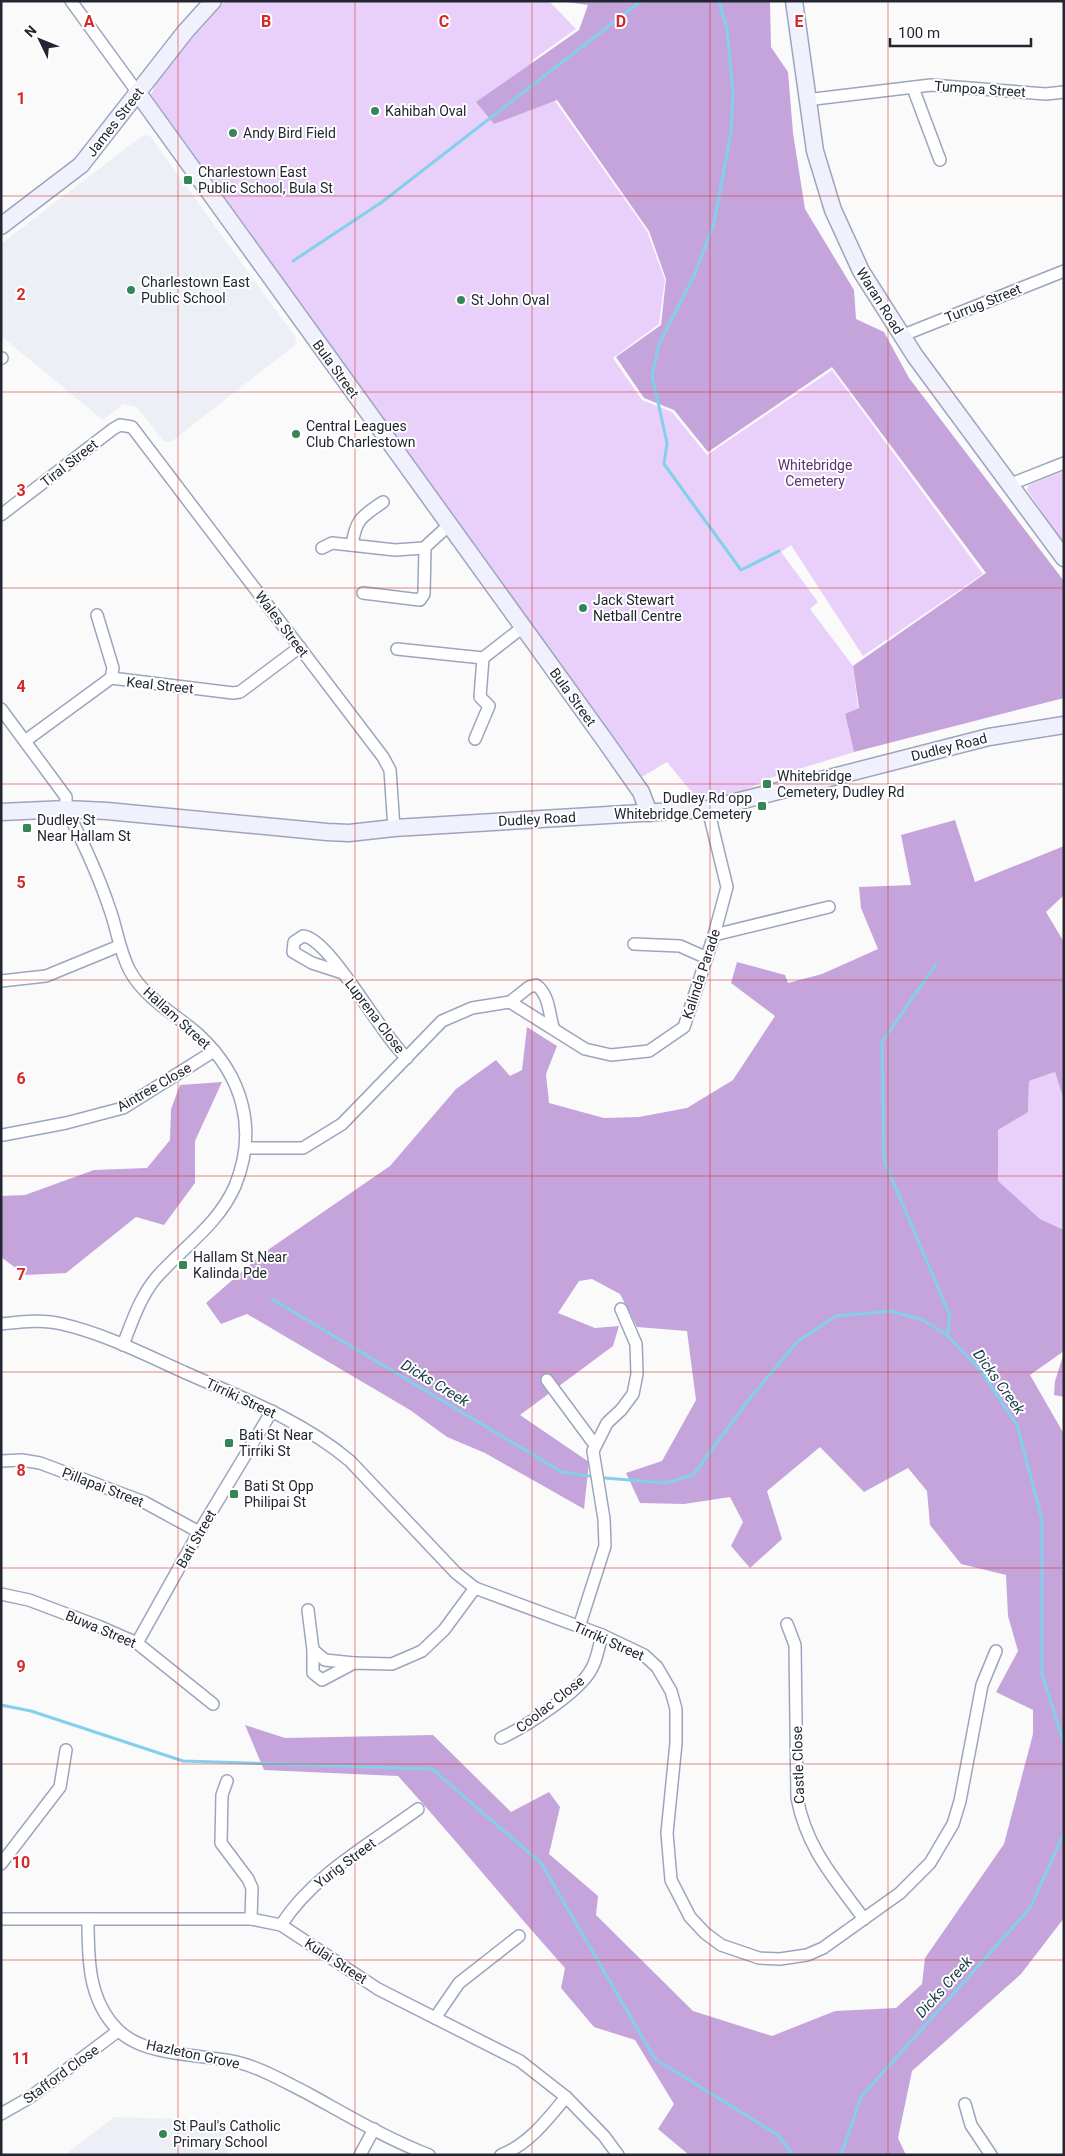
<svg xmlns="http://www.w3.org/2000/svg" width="1065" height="2156" font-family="Roboto,sans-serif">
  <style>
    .built { fill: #eceff6 }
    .green { fill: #e9d0fb }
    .forest { fill: #c5a4dc }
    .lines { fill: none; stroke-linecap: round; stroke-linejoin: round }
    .stream { stroke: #82d0eb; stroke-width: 3 }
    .street-casing { stroke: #9ba6be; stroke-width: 14 }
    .secondary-casing { stroke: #9ba6be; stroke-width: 19 }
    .street { stroke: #fff; stroke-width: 11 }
    .secondary { stroke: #f1f0fd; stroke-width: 16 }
    .grid { fill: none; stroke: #d62828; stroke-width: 1; stroke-opacity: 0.55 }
    .poi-dot { fill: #358556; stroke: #fff; stroke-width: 2 }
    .labels { text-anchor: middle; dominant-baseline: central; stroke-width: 4; stroke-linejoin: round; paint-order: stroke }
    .street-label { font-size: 14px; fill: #222630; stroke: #fff }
    .poi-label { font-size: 14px; fill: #222630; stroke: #fff; text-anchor: start }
    .park-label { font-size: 14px; fill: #5c3274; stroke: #fff }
    .water-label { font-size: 15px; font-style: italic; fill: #183c48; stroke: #fff }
    .grid-label { font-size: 16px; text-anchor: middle; font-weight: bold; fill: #d62828; stroke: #fff; stroke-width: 4; stroke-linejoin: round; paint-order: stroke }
  </style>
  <rect width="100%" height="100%" fill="#fafafa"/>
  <g class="built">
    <path d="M143,135L150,136L296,338L295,345L171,442L163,441L137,407L123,404L103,420L1,336V244Z"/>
    <path d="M114,2117L208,2120L238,2129L226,2155H65Z"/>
  </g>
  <g class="green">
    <path d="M225,1H549L576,29L531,61L555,101L647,231L665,280L659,324L613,358L642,400L672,412L707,455L832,370L983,574L863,656L791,545L781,552L818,602L810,609L853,666L858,709L845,715L854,752L770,778L743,791L697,799L667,762L642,777L151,95L159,76Z"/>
    <path d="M1064,471V544L1027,490L1029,485Z"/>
    <path d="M1055,1072L1064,1101V1230L1040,1219L998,1182V1130L1028,1112L1029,1081Z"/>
  </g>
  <g class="forest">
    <path d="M560,1H770L771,47L788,72L793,133L805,209L854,290L856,319L884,332L909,378L1064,581V698L854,752L845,714L859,708L853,666L986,573L832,367L708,452L674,410L644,398L616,357L661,325L666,279L649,231L557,100L494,124L476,102L579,30L588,5Z"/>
    <path d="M955,820L975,882L1064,846V895L1046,912L1064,942V1101L1055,1072L1029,1081L1028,1112L998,1130V1181L1040,1219L1064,1230V1351L1030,1375L1064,1434V1918L1021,1974L912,2071L898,2138L906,2155H689L658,2129L674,2104L635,2040L594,2027L561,1988L565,1968C508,1905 455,1838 398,1776L264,1770L245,1725L285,1738L433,1735L511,1812L549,1792L560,1807L549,1854L598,1896L596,1915L693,2011L772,2036L835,2011L896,2008L922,1984L925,1958L1004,1844L1033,1734V1710L996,1692L1018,1651L1008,1616L1006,1575L961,1564L930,1525L927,1491L908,1468L864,1492L820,1447L767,1491L782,1539L750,1568L731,1546L743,1522L730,1497L684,1504L640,1503L626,1473L662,1461L696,1400L687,1331L637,1327L620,1294L592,1279L579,1281L558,1313L595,1328L619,1326L613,1346L520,1415L589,1462L584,1509L485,1453L447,1437L410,1410L247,1314L221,1324L206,1303L262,1254L390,1166L456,1089L496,1060L510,1076L522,1070L527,1027L557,1046L546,1074L549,1103L604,1118L639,1117L687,1108L733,1080L775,1016L731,983L737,962L785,975L788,983L822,974L878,949L861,908L859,887L911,885L901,835Z"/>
    <path d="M222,1082L195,1141V1183L164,1225L136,1217L66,1273L25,1275L1,1257V1196L25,1195L94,1170L147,1168L170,1140L171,1109L180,1085Z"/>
    <path d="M1064,1353V1397L1054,1395L1055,1381Z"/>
  </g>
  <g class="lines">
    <g class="stream">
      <path d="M719,1L727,29L733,92L731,132L714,223L694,276L659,344L652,375L667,443L664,464L741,570L779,551"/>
      <path d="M293,261L382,202L641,1"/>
      <path d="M936,964L882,1042L884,1160L950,1316L947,1335"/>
      <path d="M272,1299L562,1472L589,1476"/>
      <path d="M605,1478L666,1483L693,1475L750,1398L798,1341L836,1316L890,1311L921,1319L947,1335L980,1370L1017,1425L1042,1520V1674L1064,1744"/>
      <path d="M1,1705L31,1711L183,1761L432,1769L541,1863L655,2059L778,2135L793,2155"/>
      <path d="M841,2155L861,2097L1030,1908L1064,1833"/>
    </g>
    <g class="street-casing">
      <g id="street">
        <path d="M71,1L138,93"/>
        <path d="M913,88L940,160"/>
        <path d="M806,100L931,85L1046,94L1064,92"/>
        <path d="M901,336L1064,271"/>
        <path d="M1,358H2"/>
        <path d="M1011,484L1064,463"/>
        <path d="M1,515L113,429L120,425L132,427L383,757L390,770L394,828"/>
        <path d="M352,545C356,519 361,517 383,502"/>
        <path d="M322,548L332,543L395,550L424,548L448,526"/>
        <path d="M363,593L420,600L424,594L425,548"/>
        <path d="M97,615L113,668L111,678"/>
        <path d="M397,649L483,658L523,627"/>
        <path d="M1,709L66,797V809C82,840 98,874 109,907C117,928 119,951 130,971C146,1000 176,1014 199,1035C243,1076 258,1130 235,1186C218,1225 183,1247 156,1278C140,1297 132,1322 123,1345"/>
        <path d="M475,739L489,706L480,697L483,658"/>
        <path d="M25,741L111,678L233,693L240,692L300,647"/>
        <path d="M714,935L829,907"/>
        <path d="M634,944L680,946L707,958"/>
        <path d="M343,973L312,963L293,952L294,942L303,936C330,938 381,1036 407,1058"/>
        <path d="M1,981L46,976L119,946"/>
        <path d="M510,1002L529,987L536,985C549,994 549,1013 553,1027"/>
        <path d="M3,1135L66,1123L123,1108L214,1051"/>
        <path d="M247,1148H303L342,1124L442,1021L472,1008L510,1002L585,1049L611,1055L649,1051L684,1027L714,935L727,887L708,809"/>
        <path d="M1,1324C21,1322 42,1319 62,1324C105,1334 146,1355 186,1373C243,1398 303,1421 350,1461L456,1573L475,1588L602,1635L644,1655L657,1667L671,1691L676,1709V1743L667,1833L671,1880L690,1917L705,1933L721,1945L759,1958L780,1959L807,1955L823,1948L900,1893L930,1863L953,1824L960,1801L982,1685L996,1651"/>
        <path d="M547,1380L595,1445"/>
        <path d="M1,1461L22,1460L40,1463L144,1502L199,1532"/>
        <path d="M1,1594L29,1600L98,1626L137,1643L213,1704"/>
        <path d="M308,1610L313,1650V1673L322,1680L354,1663L392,1664L422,1651L444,1630L475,1588"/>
        <path d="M787,1624L795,1645L797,1798C807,1849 834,1878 864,1919"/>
        <path d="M579,1627L605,1546L604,1519L593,1451L607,1423L621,1410L633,1394L637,1374L636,1344L621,1309"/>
        <path d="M137,1643L199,1532L272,1411"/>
        <path d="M313,1650L325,1660L354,1663"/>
        <path d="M501,1738C525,1727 580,1692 592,1668C597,1659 599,1646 602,1635"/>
        <path d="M227,1781L222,1795L221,1843L248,1879L252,1888L251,1919"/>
        <path d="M1,1864L60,1787L66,1750"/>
        <path d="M1,1919H251L281,1925L378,1989L520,2061L566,2097L604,2136L618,2155"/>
        <path d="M88,1919C88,1959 88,2000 118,2030C145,2057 202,2054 237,2062C261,2068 285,2082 307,2093C347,2115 387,2139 429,2155"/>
        <path d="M281,1925C313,1875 370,1844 418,1809"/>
        <path d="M435,2018L459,1983L519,1936"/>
        <path d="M965,2104L971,2125L991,2155"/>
        <path d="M1,2114L29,2098L118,2031"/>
        <path d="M360,2155L374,2129"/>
        <path d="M501,2155C529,2144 547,2120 566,2097"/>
      </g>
    </g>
    <g class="secondary-casing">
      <g id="secondary">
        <path d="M794,1L815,151L833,210L861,271L915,356L1064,558"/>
        <path d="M138,93L606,742L641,792L649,813"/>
        <path d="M1,226L81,165L185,32L213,1"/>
        <path d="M1,812L66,809L107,811L327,832L349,833L394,828L708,809L989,737L1064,725"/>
      </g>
    </g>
    <use href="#street" class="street"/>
    <use href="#secondary" class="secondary"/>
  </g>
  <path class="grid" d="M178,1V2155M355,1V2155M532,1V2155M710,1V2155M888,1V2155M1,196H1064M1,392H1064M1,588H1064M1,784H1064M1,980H1064M1,1176H1064M1,1372H1064M1,1568H1064M1,1764H1064M1,1960H1064"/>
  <g class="poi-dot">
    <circle cx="375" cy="111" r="5"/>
    <circle cx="233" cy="133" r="5"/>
    <rect x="183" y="175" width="10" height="10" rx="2.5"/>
    <circle cx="131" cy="290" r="5"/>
    <circle cx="461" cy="300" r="5"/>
    <circle cx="296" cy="434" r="5"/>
    <circle cx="583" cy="608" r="5"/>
    <rect x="762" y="779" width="10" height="10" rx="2.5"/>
    <rect x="757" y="801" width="10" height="10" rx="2.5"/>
    <rect x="22" y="823" width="10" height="10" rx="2.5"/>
    <rect x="178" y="1260" width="10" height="10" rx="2.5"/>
    <rect x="224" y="1438" width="10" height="10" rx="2.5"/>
    <rect x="229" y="1489" width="10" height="10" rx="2.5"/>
    <circle cx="163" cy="2134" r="5"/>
  </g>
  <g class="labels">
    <g class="street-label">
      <text transform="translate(980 89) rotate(4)">Tumpoa Street</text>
      <text transform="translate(115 122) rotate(-52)">James Street</text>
      <text transform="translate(880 301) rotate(58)">Waran Road</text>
      <text transform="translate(983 303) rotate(-22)">Turrug Street</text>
      <text transform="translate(336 369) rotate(54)">Bula Street</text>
      <text transform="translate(69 463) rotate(-38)">Tiral Street</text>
      <text transform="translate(282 624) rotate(53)">Wales Street</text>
      <text transform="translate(160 685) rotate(6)">Keal Street</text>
      <text transform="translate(573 697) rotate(54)">Bula Street</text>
      <text transform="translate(949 747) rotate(-14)">Dudley Road</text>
      <text transform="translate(537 819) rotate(-3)">Dudley Road</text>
      <text transform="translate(701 974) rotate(-72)">Kalinda Parade</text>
      <text transform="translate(375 1016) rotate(53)">Luprena Close</text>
      <text transform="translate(177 1018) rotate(42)">Hallam Street</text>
      <text transform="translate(154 1087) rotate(-30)">Aintree Close</text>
      <text transform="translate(241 1398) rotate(25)">Tirriki Street</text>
      <text transform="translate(103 1487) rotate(21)">Pillapai Street</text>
      <text transform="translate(196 1539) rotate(-60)">Bati Street</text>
      <text transform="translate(101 1629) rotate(23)">Buwa Street</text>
      <text transform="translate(609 1641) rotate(24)">Tirriki Street</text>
      <text transform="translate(550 1704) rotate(-38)">Coolac Close</text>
      <text transform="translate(798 1765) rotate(-92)">Castle Close</text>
      <text transform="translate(345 1863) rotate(-37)">Yurig Street</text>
      <text transform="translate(336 1961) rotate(33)">Kulai Street</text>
      <text transform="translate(193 2054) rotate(12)">Hazleton Grove</text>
      <text transform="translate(61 2074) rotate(-36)">Stafford Close</text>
    </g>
    <g class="poi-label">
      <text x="385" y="111">Kahibah Oval</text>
      <text x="243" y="133">Andy Bird Field</text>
      <text x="198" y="172">Charlestown East<tspan x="198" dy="16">Public School, Bula St</tspan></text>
      <text x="141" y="282">Charlestown East<tspan x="141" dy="16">Public School</tspan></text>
      <text x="471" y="300">St John Oval</text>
      <text x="306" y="426">Central Leagues<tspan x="306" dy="16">Club Charlestown</tspan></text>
      <text x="593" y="600">Jack Stewart<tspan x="593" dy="16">Netball Centre</tspan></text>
      <text x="777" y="776">Whitebridge<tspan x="777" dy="16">Cemetery, Dudley Rd</tspan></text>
      <text x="752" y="798" text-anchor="end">Dudley Rd opp<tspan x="752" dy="16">Whitebridge Cemetery</tspan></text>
      <text x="37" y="820">Dudley St<tspan x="37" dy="16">Near Hallam St</tspan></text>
      <text x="193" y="1257">Hallam St Near<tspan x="193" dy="16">Kalinda Pde</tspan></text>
      <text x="239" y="1435">Bati St Near<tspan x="239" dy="16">Tirriki St</tspan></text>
      <text x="244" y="1486">Bati St Opp<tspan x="244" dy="16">Philipai St</tspan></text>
      <text x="173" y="2126">St Paul's Catholic<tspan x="173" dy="16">Primary School</tspan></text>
    </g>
    <g class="park-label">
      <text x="815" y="465">Whitebridge<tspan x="815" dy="16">Cemetery</tspan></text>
    </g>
    <g class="water-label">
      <text transform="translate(999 1382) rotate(54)">Dicks Creek</text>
      <text transform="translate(435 1383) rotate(31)">Dicks Creek</text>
      <text transform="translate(944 1987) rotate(-48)">Dicks Creek</text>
    </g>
  </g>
  <g class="grid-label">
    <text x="89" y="27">A</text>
    <text x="266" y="27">B</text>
    <text x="444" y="27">C</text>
    <text x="621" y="27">D</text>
    <text x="799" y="27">E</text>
    <text x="21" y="104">1</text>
    <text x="21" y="300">2</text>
    <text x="21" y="496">3</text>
    <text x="21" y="692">4</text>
    <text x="21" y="888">5</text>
    <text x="21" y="1084">6</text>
    <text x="21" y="1280">7</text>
    <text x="21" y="1476">8</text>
    <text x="21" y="1672">9</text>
    <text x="21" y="1868">10</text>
    <text x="21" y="2064">11</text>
  </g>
  <rect width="1065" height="2156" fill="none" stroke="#222630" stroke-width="5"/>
  <g transform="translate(40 40) rotate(313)" stroke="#ffffff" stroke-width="4" paint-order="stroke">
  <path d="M0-4L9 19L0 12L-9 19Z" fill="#222630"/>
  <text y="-8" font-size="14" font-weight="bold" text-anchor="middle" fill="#222630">N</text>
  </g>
  <path d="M890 38v8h141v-8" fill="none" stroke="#222630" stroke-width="2.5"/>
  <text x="898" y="38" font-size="15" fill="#222630" stroke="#ffffff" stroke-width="4" paint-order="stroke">100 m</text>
</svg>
